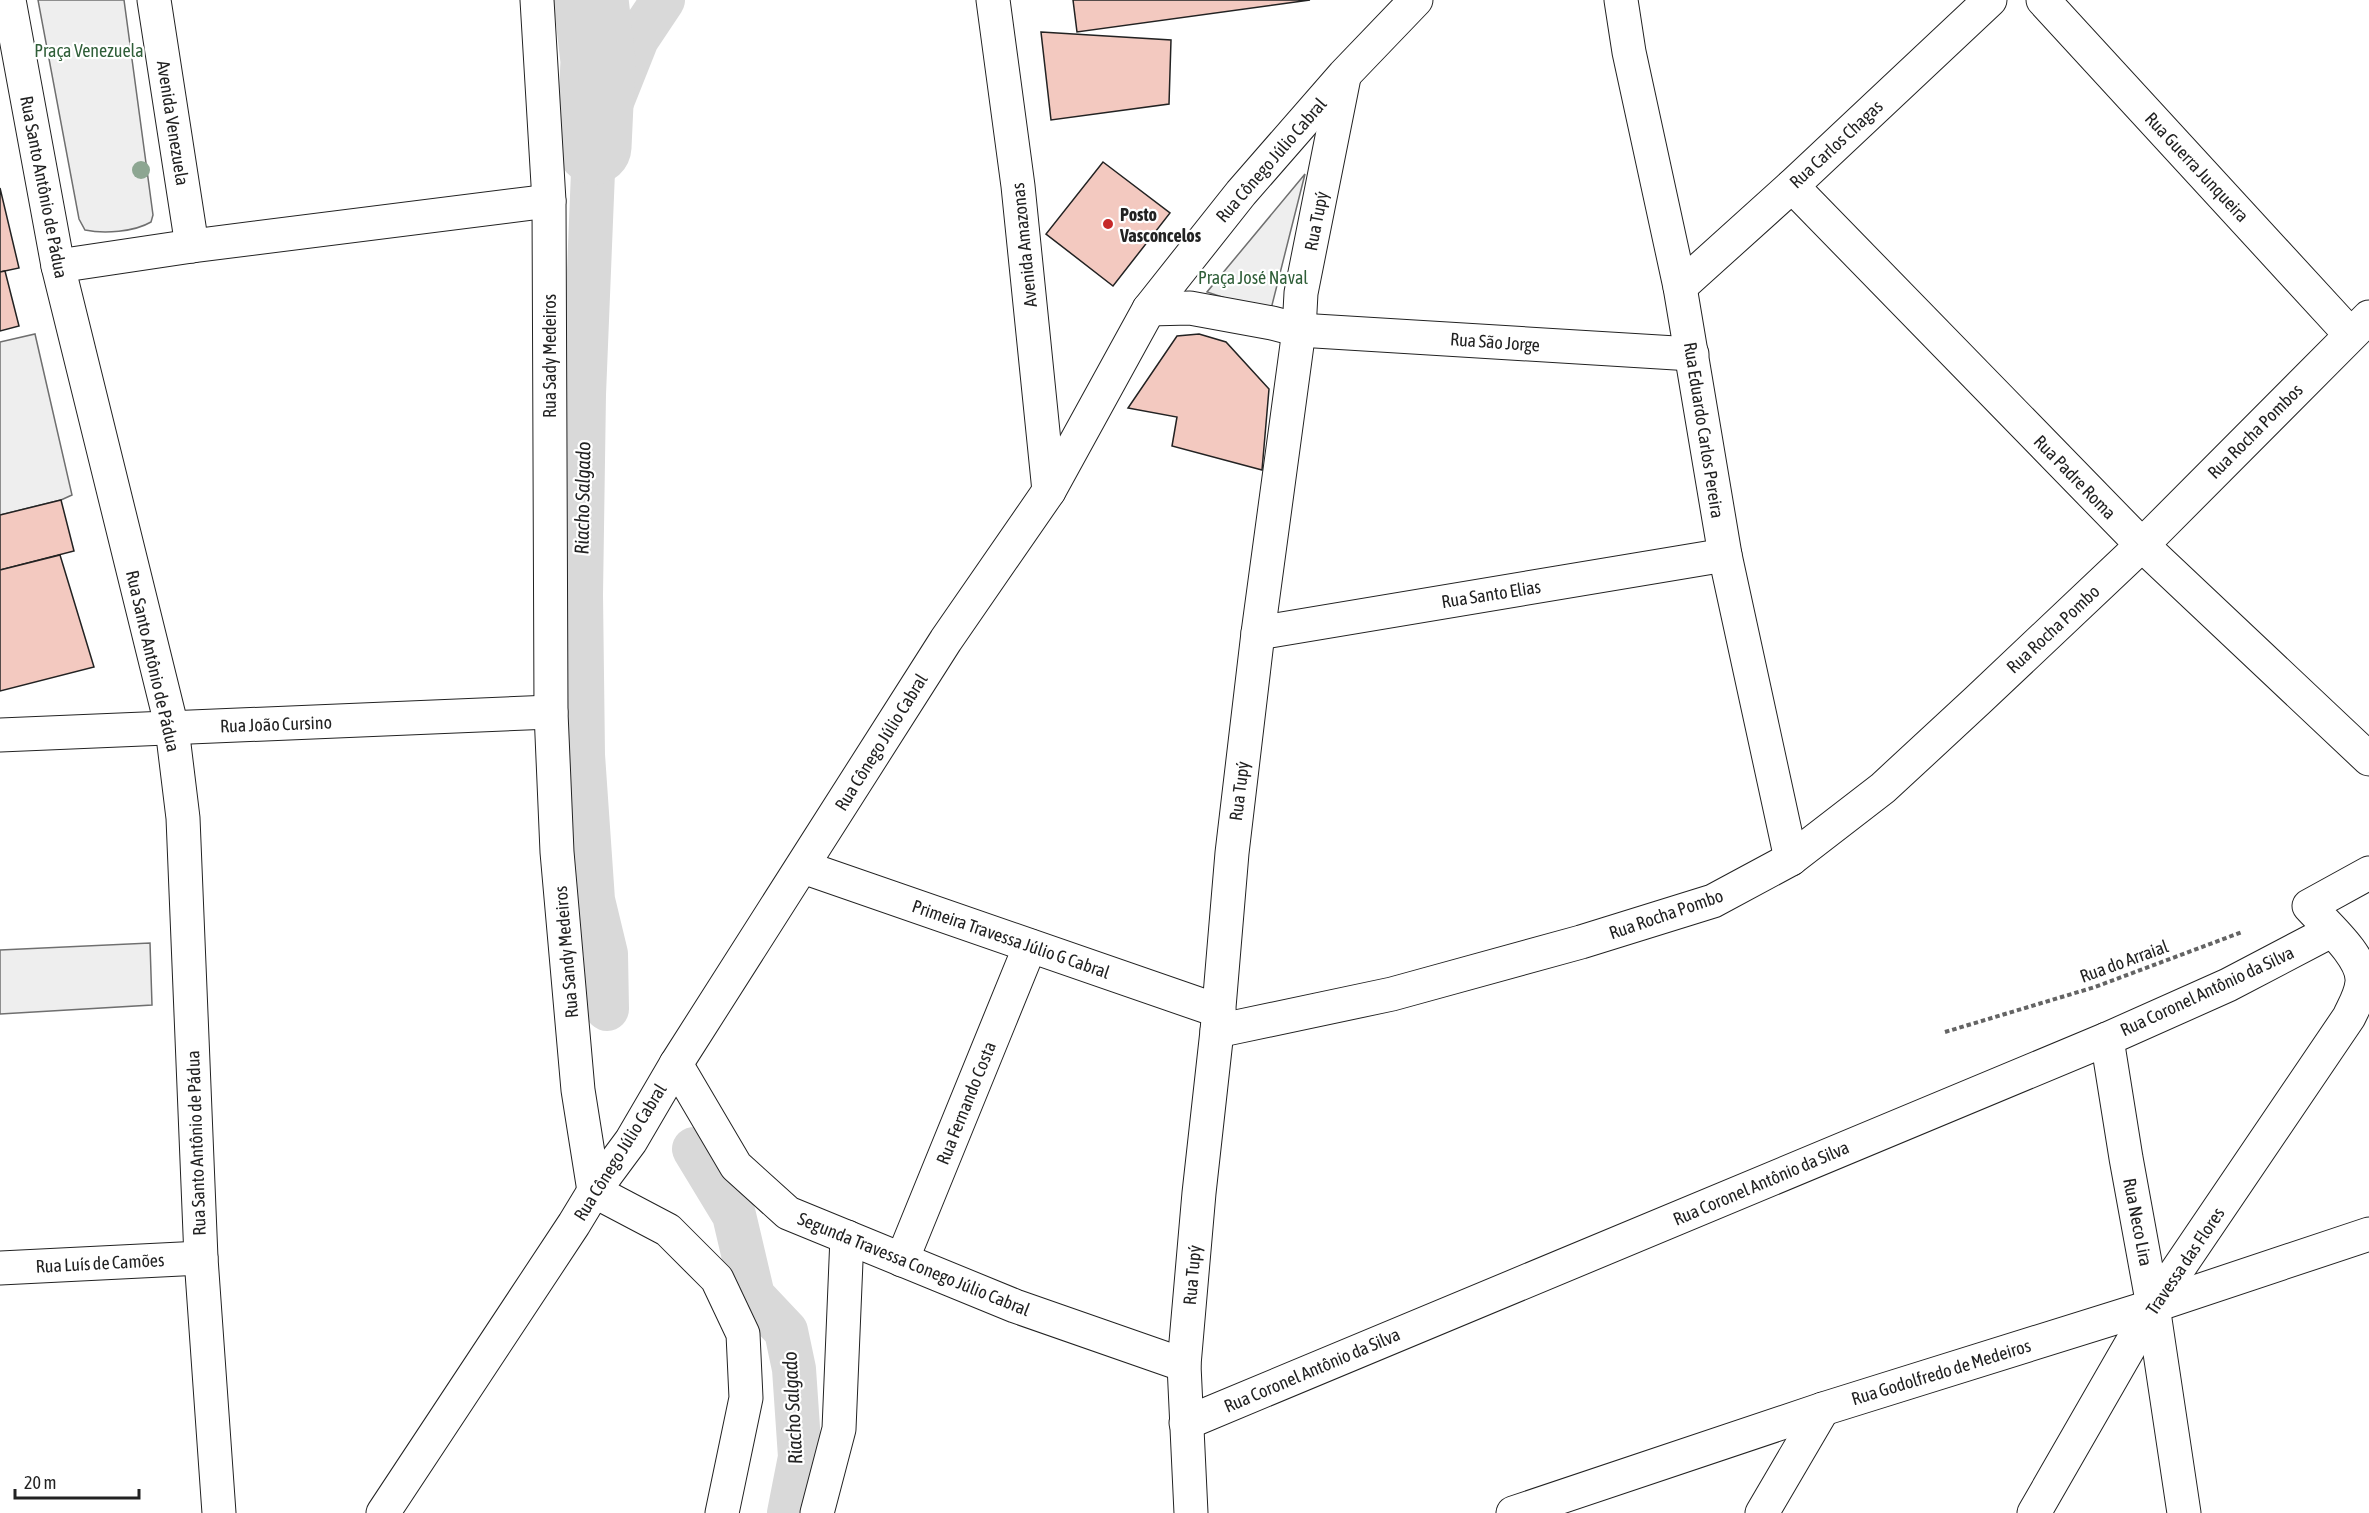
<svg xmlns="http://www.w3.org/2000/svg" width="2369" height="1513" font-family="'Asap Condensed',sans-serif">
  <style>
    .green { fill: #eee; stroke: #6f6f6f; stroke-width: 1.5 }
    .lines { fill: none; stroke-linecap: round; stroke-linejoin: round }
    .canal { stroke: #d9d9d9; stroke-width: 44 }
    .river { stroke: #d9d9d9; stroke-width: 75 }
    .building { fill: #f3c9c0; stroke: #222; stroke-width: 1.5 }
    .minor-casing { stroke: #222; stroke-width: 35 }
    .path { stroke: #646464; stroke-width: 4; stroke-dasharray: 4.5 3; stroke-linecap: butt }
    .minor { stroke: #fff; stroke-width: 33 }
    .tree { fill: #8da692 }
    .poi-dot { fill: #c62828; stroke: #fff; stroke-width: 2 }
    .labels { text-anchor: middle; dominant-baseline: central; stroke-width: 4.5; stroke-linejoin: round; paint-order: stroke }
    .park-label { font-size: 18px; fill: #2f5e38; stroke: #fff }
    .street-label { font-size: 18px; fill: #222; stroke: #fff }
    .poi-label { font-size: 18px; font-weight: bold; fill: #222; stroke: #fff; text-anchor: start }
    .water-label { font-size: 20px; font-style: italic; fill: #222; stroke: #fff }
  </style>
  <rect width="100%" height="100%" fill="#fff"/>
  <g class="green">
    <path d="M38,0H124L153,215L151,222C134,232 104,234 85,230L79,219Z"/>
    <path d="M1305,174L1270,313L1207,292Z"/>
    <path d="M35,334L72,495L61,500L0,515V342Z"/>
    <path d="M150,943L152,1005L0,1014V950Z"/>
  </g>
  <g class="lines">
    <g class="canal">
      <path d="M607,1009L606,954L593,900L583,755L581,595L584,394L594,147L637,39L663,0"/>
      <path d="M694,1149L734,1215L753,1296L786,1331L794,1369L800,1457L789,1513"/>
    </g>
    <path class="river" d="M591,0L598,61L594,147"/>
  </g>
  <g class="building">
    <path d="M1073,0H1310L1077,32Z"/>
    <path d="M1041,32L1171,40L1169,104L1051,120Z"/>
    <path d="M1103,162L1170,213L1113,286L1046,234Z"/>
    <path d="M0,188L19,268L0,272Z"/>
    <path d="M5,271L19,326L0,331V272Z"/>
    <path d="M1199,334L1226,342L1269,389L1262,470L1172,446L1177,417L1128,408L1177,336Z"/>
    <path d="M61,500L74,551L0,570V515Z"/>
    <path d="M60,555L94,667L0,691V570Z"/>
  </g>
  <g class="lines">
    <g class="minor-casing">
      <g id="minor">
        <path d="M9,0L58,266L172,728L183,818L201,1258L219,1513"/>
        <path d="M154,0L192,246"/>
        <path d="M537,0L549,201L551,712L557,852L578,1090L594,1191L668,1230L717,1279L743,1334L746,1398L722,1513"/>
        <path d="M993,0L1018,186L1049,491"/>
        <path d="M1621,0L1629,52L1680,287L1725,555L1791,859"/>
        <path d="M2043,0L2350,334"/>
        <path d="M1792,186L2142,545L2369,759"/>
        <path d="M58,266L192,246L549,201"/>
        <path d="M1680,287L1792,186L1990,0"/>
        <path d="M1149,309L1190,308L1272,323L1299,330L1692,354"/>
        <path d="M1258,633L1725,555"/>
        <path d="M0,735L551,712"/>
        <path d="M803,867L1219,1011"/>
        <path d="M1217,1031L1392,994L1581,942L1713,901L1791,859L1883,788L1978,700L2142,545L2369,317"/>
        <path d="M2107,1039L2126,1158L2153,1306L2184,1513"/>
        <path d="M676,1064L736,1166L788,1213L1015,1306L1184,1365"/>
        <path d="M902,1260L1030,946"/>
        <path d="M0,1268L201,1258"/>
        <path d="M1186,1423L2107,1039L2228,985L2331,931"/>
        <path d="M383,1513L574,1224L594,1191L631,1141L676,1064L946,640L1049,491L1149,309L1241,193L1344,75L1416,0"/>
        <path d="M817,1513L839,1429L847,1237"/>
        <path d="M1191,1513L1184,1365L1199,1193L1217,1031L1232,853L1258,633L1299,330L1301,293L1344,77"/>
        <path d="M1513,1513L1823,1409L2153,1306L2369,1234"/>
        <path d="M1762,1513L1823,1409"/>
        <path d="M2034,1513L2153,1306L2349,1017C2354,1006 2361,995 2362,982C2364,957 2326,925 2309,906L2369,873"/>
      </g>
    </g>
    <path class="path" d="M1945,1032L2095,987L2242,932"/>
    <use href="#minor" class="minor"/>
  </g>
  <circle class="tree" cx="141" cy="170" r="9"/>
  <circle class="poi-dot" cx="1108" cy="224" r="6"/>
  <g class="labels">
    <g class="park-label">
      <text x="89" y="50">Praça Venezuela</text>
      <text x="1253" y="277">Praça José Naval</text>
    </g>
    <g class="street-label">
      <text transform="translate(173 123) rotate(81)">Avenida Venezuela</text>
      <text transform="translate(1836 144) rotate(-43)">Rua Carlos Chagas</text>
      <text transform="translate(1271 160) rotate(-49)">Rua Cônego Júlio Cabral</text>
      <text transform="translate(2197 167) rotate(47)">Rua Guerra Junqueira</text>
      <text transform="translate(44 187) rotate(79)">Rua Santo Antônio de Pádua</text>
      <text transform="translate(1316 221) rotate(-79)">Rua Tupý</text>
      <text transform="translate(1024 245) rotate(-96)">Avenida Amazonas</text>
      <text transform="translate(1495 342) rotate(4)">Rua São Jorge</text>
      <text transform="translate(549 356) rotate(-90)">Rua Sady Medeiros</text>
      <text transform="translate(1704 430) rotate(81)">Rua Eduardo Carlos Pereira</text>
      <text transform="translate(2255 431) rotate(-45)">Rua Rocha Pombos</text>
      <text transform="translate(2075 477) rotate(46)">Rua Padre Roma</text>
      <text transform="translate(1491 594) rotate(-9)">Rua Santo Elias</text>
      <text transform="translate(2053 629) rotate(-43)">Rua Rocha Pombo</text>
      <text transform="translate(153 661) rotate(77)">Rua Santo Antônio de Pádua</text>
      <text transform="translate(276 724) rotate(-2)">Rua João Cursino</text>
      <text transform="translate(881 742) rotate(-58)">Rua Cônego Júlio Cabral</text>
      <text transform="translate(1239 791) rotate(-83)">Rua Tupý</text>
      <text transform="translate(1666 914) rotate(-19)">Rua Rocha Pombo</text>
      <text transform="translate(1011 939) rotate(19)">Primeira Travessa Júlio G Cabral</text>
      <text transform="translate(566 952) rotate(-95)">Rua Sandy Medeiros</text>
      <text transform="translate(2124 961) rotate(-20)">Rua do Arraial</text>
      <text transform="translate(2207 991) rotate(-25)">Rua Coronel Antônio da Silva</text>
      <text transform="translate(966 1103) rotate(-68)">Rua Fernando Costa</text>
      <text transform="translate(196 1143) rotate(-92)">Rua Santo Antônio de Pádua</text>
      <text transform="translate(620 1152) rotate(-58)">Rua Cônego Júlio Cabral</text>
      <text transform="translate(1761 1183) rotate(-23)">Rua Coronel Antônio da Silva</text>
      <text transform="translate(2138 1222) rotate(79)">Rua Neco Lira</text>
      <text transform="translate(2185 1261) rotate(-56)">Travessa das Flores</text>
      <text transform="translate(100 1263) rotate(-3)">Rua Luís de Camões</text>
      <text transform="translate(914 1264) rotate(22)">Segunda Travessa Conego Júlio Cabral</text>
      <text transform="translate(1192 1275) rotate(-85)">Rua Tupý</text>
      <text transform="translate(1312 1370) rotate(-23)">Rua Coronel Antônio da Silva</text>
      <text transform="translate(1941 1372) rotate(-17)">Rua Godolfredo de Medeiros</text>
    </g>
    <g class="poi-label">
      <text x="1120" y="214">Posto<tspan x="1120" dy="21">Vasconcelos</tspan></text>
    </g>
    <g class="water-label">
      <text transform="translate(582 498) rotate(-89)">Riacho Salgado</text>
      <text transform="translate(792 1408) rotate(-93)">Riacho Salgado</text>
    </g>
  </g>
  <path d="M15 1489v9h124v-9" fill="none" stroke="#222222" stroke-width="3"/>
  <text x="24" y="1489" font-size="18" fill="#222222" stroke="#ffffff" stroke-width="4.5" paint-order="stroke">20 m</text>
</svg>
